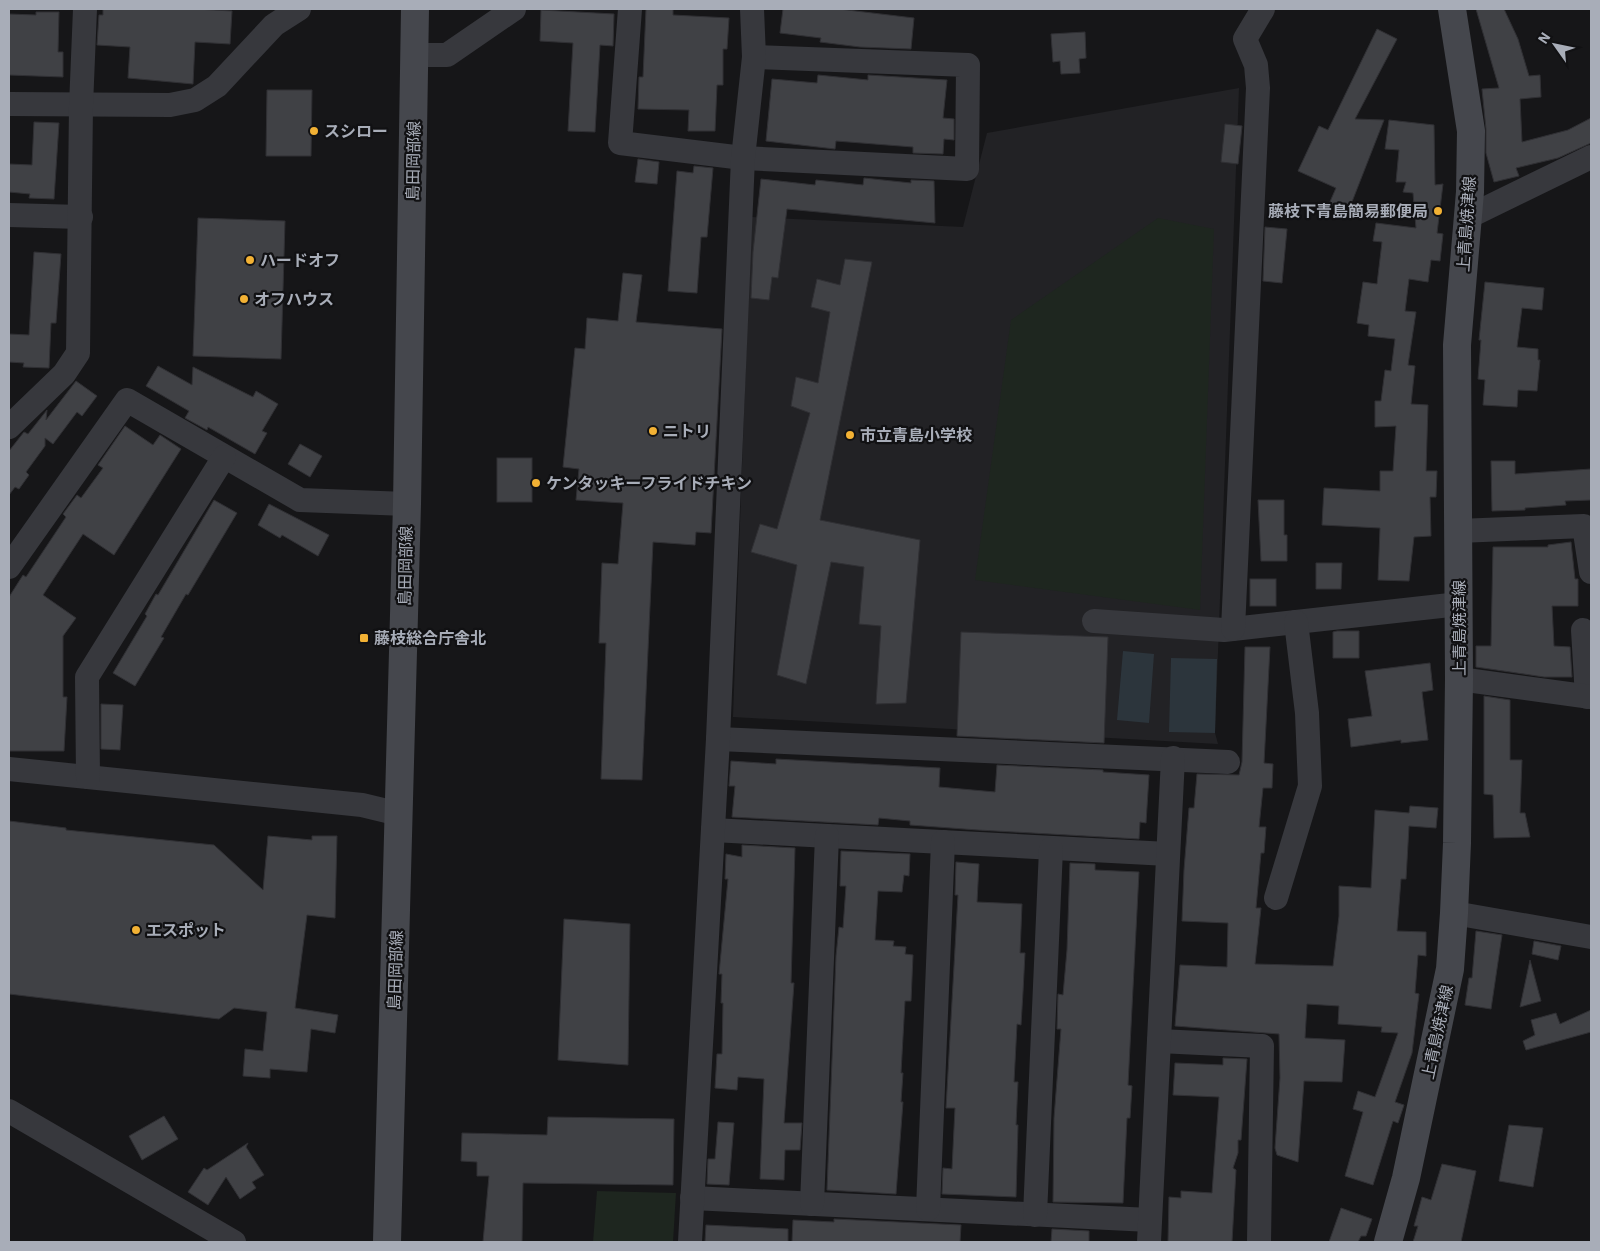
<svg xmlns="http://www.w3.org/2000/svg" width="1600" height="1251" font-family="'IBM Plex Sans','Noto Sans JP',sans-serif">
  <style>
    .built { fill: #222225 }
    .green { fill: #1e261f }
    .water { fill: #2c353c }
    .building { fill: #404145; stroke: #303034 }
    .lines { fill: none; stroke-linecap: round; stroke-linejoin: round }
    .minor { stroke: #37383d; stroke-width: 24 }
    .secondary { stroke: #45474d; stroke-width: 28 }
    .poi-dot { fill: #f2b134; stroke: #111113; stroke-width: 2 }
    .labels { text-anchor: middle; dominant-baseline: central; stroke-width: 4.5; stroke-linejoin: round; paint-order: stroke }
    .poi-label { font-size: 16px; font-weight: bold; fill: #a8adb8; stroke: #111113; text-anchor: start }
    .street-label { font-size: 16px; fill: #a8adb8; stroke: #111113 }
  </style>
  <rect width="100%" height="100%" fill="#161618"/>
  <path class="built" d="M1239,88L1215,733L1218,744L733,717L751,217L963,227L987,133Z"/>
  <g class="green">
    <path d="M1158,218L1214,229L1200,610L975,580L1011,320Z"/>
    <path d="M597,1191L676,1193L673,1242H593Z"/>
  </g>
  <g class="water">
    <path d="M1123,651L1154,654L1149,723L1117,720Z"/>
    <path d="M1171,658L1217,659L1215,733L1169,732Z"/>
  </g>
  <g class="building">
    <path d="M103,9H196L232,11L230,44L195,42L193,84L128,78L130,47L97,45L99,15H103Z"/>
    <path d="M646,9H673V15L729,18L727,49H723V85H717L715,131H688L689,110L638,109L639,77H643Z"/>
    <path d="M783,9H839L914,18L911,49L860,47L820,42L821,38L780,33Z"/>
    <path d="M1476,9H1504L1518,39L1529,76L1540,75L1541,97L1520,99L1522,142L1568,130L1591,118V143L1558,158L1516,168L1519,176L1494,182L1486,153V129L1482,89L1499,88Z"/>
    <path d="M541,10L614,14L613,46L600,45L595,132L568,131L573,43L540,41Z"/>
    <path d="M36,12H59L58,52H63V77L9,75V14L36,15Z"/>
    <path d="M1377,29L1397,39L1355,119L1384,120L1348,212L1329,204L1336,188L1298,171L1319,126L1328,130Z"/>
    <path d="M1085,32L1086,58L1079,59L1080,73L1061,74L1060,61L1053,62L1051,34Z"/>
    <path d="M818,75L868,80V75L947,80L943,118L954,119V140L944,139L943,154L913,153V147L836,141L835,149L766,141L772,79L817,83Z"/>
    <path d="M267,90H312L311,156H266Z"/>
    <path d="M1389,120L1434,125L1435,185L1443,184L1437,233L1443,234L1440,261L1431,260L1428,282L1409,279L1405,311L1416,312L1408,365L1415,366L1411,404L1428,405L1426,471H1437L1436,497H1430L1431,536L1414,537L1409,581L1378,580L1380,528L1322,525L1324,488L1380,491V471H1393L1396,426L1375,427V401H1381L1385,370L1391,371L1395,339L1368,336L1369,325L1357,323L1363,282L1377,284L1382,242L1373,241L1376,223L1416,228L1413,193L1403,192L1406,182H1396L1399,150L1385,149Z"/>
    <path d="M34,122L59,123L54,199L29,198L30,194L9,192V164L32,165Z"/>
    <path d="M1225,124L1242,126L1238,164L1221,162Z"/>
    <path d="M638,159L659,162L657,184L635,182Z"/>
    <path d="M694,166L713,168L707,237H701L697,293L668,291L677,171L693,173Z"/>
    <path d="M864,178L911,183V180L934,181L935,223L787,209L778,278L772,277L769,300L751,298L753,252L761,179L815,185L816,180L863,185Z"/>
    <path d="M198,218L285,221L281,359L193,356Z"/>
    <path d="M1265,227L1287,229L1282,283L1263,281Z"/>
    <path d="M34,252L61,254L56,323H51L49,368L23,367L24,363L9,362V334L29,335Z"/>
    <path d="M845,259L872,262L820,520L920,540L906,703L876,704L881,626L859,624L864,567L831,562L806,684L777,675L797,565L751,552L760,524L777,529L810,413L791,406L796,377L818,383L830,312L811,307L817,279L840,285Z"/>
    <path d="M623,273L642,275L636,322L722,329L711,533L696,532L695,545L653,542L642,780L601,779L606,643H599L602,563L618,564L623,503L576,500L579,469L563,467L575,348L585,349L587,318L618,321Z"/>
    <path d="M1485,282L1544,288L1542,310L1522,308L1517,347L1538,349V360H1540L1537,391L1518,390L1517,407L1483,405L1485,380L1478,379L1481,340H1479Z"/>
    <path d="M158,366L192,385L193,367L253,397L256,391L278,404L262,431L267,433L255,454L208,427L207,430L185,418L189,411L146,386Z"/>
    <path d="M76,381L97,396L82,416L77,412L53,444L45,438V446L26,472L29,475L19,489L15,487L9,495V451L24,432L28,434L47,410L46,420Z"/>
    <path d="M125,426L153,445L160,435L181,449L114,555L83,534L43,595L76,618L63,636V697H67L64,751H9V597L23,575L26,577L66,517L63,514L77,495L81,498L103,468L98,465Z"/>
    <path d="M300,444L322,456L310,477L288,464Z"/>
    <rect x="497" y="458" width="35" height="44"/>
    <path d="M1491,461H1515V474L1591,469V500L1565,501L1566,505L1525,508V510L1492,511Z"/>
    <path d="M214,500L237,513L188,595L186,594L161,637L164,638L135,686L113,673L147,616L145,614L156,594L158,595Z"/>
    <path d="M1258,500H1284V535H1287V561H1261Z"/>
    <path d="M269,504L329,535L318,556L282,535L280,538L258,525Z"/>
    <path d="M1571,542L1575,579H1578V606H1552L1554,646L1570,647L1572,677H1544L1476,667V646H1491L1493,547H1548V545Z"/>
    <path d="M1316,563H1342L1341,589H1316Z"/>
    <rect x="1250" y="579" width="26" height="27"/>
    <path d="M1337,631H1359V658H1333V632Z"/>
    <path d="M961,632L1108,637L1104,743L957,736Z"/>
    <path d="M1245,647H1270L1264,763L1273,764L1272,788H1263L1259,827H1266L1264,853H1261L1256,908H1261L1255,964L1333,966L1339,916V886L1371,888L1375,810L1409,813L1410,806L1438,808L1436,828L1409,826L1406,879H1401L1397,931L1426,932V956L1418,955L1415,993L1419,994L1412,1053L1395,1102L1404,1105L1398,1123L1393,1121L1373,1185L1345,1176L1363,1112L1353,1109L1358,1091L1375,1097L1398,1033L1381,1032L1382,1027L1338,1024L1339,1006L1307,1004L1305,1038L1345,1040L1342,1082L1304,1081L1298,1162L1277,1155L1275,1148L1280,1078L1279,1034L1175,1026L1180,965L1227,967L1228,923L1182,921L1184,870L1189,808H1194L1197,774L1239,775L1242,762Z"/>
    <path d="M1430,663L1433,690L1422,692L1428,740L1401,743V740L1351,747L1348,719L1372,716L1365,671Z"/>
    <path d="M1484,696L1510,700V760H1522L1520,813H1525L1530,837L1494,838L1493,795L1484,794Z"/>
    <path d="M101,704L123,705L120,750L101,749Z"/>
    <path d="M776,759L940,768L939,787L995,792L997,765L1103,770V772L1149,775L1146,823L1140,822L1139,839L978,830L910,825V821L879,818L878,825L732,817L735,786H729L731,761L776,764Z"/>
    <path d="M9,821L66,828V830L214,845L263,890L268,836L312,840V836H337L335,918L307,915L295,1008L338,1015L335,1033L311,1029L307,1072L270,1069V1078L243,1076L245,1049L263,1051L267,1012L234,1008L219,1019L9,994Z"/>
    <path d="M742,845L795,848L791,983H794L784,1123H802L800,1150H785L784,1180L760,1179L764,1079L738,1077L737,1090L715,1088L717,1054H722L723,1003H721L722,974H719L728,879H725L726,854L742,857Z"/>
    <path d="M841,851L910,854L909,876L904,875L902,892L878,891L875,940L894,941L893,946L906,947L905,954L913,955L911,1001H905L901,1073H903L901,1102H903L896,1194L827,1190L836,956L839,927L843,928L846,886H840Z"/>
    <path d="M956,862L979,864L977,902L1022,904L1020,953H1025L1023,992L1021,1025L1017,1024L1014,1082H1018L1016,1125H1018L1016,1197L942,1194L943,1168L952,1169L955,1108H946L958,895H955Z"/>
    <path d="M1070,863L1095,864V870L1139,872L1128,1085L1132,1086L1130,1118H1127L1123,1203L1053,1202L1054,1118L1061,1029H1057L1058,994L1063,995L1067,950Z"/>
    <path d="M564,919L630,924L628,1065L558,1060Z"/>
    <path d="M1476,931L1502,935L1491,1009L1465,1005L1469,978H1472Z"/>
    <path d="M1534,941L1561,946L1558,960L1532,954Z"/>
    <path d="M1530,960L1541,1001L1520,1007Z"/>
    <path d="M1591,1010V1032L1526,1050L1523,1041L1535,1035L1531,1020L1556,1013L1560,1024Z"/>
    <path d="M1223,1058L1247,1059L1241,1140H1238V1153L1233,1168L1236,1170L1232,1242H1168L1169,1197L1181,1198V1191L1212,1193L1219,1097L1173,1095L1175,1063L1223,1065Z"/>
    <path d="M164,1116L178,1139L142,1160L129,1136Z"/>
    <path d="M548,1117L674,1119L673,1185L523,1183L522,1242H483L489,1176H477V1162L461,1161L462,1133L547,1135Z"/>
    <path d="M718,1122L734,1123L729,1185L707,1184L708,1159H715Z"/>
    <path d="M1509,1125L1543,1128L1533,1187L1499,1181Z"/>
    <path d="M248,1143L246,1147L264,1175L252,1182L256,1188L240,1199L226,1177L208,1205L188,1192L204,1168L207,1170Z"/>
    <path d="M1442,1164L1476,1171L1461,1242H1413L1418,1226H1414L1422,1197L1431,1200Z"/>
    <path d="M1341,1208L1372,1219L1366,1236H1361L1358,1242H1329Z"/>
    <path d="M834,1219L961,1225L960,1242H792L793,1220L834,1222Z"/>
    <path d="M706,1225L788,1229V1242H705Z"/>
    <path d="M1052,1229L1089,1231V1242H1051Z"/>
  </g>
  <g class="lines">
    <g class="minor">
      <path d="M630,9L620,143L743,158L967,169L968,65L754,57"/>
      <path d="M415,55H447L514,9"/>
      <path d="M9,104L170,105L195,100L217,86L274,25L299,9"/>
      <path d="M9,215L81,217"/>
      <path d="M1468,217L1591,157"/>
      <path d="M9,427L64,374L78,353L81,106L85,9"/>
      <path d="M1458,531L1584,526L1591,572"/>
      <path d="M9,567L127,400L300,500L407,504"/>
      <path d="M1094,621L1224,630L1459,604"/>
      <path d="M1233,629L1258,88L1256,65L1245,39L1263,9"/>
      <path d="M1583,630L1587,697"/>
      <path d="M1459,679L1591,697"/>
      <path d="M718,739L1228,762"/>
      <path d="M9,769L362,805L391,812H399"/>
      <path d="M88,777L87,677L224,457"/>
      <path d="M713,830L1168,854"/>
      <path d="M1276,898L1310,786L1307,713L1296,622"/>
      <path d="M1454,913L1591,937"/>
      <path d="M1159,1041L1262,1046L1259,1242"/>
      <path d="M9,1111L234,1242"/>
      <path d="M692,1198L1150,1220"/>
      <path d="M812,1204L827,836"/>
      <path d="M928,1209L943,842"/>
      <path d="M1035,1215L1051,849"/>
      <path d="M690,1242L718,739L743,158L754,57L752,9"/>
      <path d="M1149,1242L1173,758"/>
    </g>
    <g class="secondary">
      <path d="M387,1242L407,504L415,9"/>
      <path d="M1388,1242L1406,1178L1450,969L1454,913L1457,843L1459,679L1457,345L1470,192L1471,131L1452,9"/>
    </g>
  </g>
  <g class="poi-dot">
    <circle cx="314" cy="131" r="5"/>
    <circle cx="1438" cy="211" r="5"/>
    <circle cx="250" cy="260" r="5"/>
    <circle cx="244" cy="299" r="5"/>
    <circle cx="653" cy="431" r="5"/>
    <circle cx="850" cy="435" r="5"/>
    <circle cx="536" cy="483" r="5"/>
    <rect x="359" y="633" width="10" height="10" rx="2.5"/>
    <circle cx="136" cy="930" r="5"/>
  </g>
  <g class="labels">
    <g class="poi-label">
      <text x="324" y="131">スシロー</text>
      <text x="1428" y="211" text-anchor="end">藤枝下青島簡易郵便局</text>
      <text x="260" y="260">ハードオフ</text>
      <text x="254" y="299">オフハウス</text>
      <text x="663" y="431">ニトリ</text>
      <text x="860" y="435">市立青島小学校</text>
      <text x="546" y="483">ケンタッキーフライドチキン</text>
      <text x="374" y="638">藤枝総合庁舎北</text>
      <text x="146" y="930">エスポット</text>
    </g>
    <g class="street-label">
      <text transform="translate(413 161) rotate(-89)">島田岡部線</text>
      <text transform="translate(1466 224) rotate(-86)">上青島焼津線</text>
      <text transform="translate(405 566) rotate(-89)">島田岡部線</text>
      <text transform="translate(1459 628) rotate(-90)">上青島焼津線</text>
      <text transform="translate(395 970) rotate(-88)">島田岡部線</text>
      <text transform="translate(1437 1032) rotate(-78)">上青島焼津線</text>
    </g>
  </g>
  <rect width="1600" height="1251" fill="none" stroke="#a8adb8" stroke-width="20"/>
  <g transform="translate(1555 45) rotate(303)" stroke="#111113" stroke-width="4" paint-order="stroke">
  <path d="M0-4L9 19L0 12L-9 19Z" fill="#a8adb8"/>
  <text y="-8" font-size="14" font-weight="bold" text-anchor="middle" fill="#a8adb8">N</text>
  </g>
</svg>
